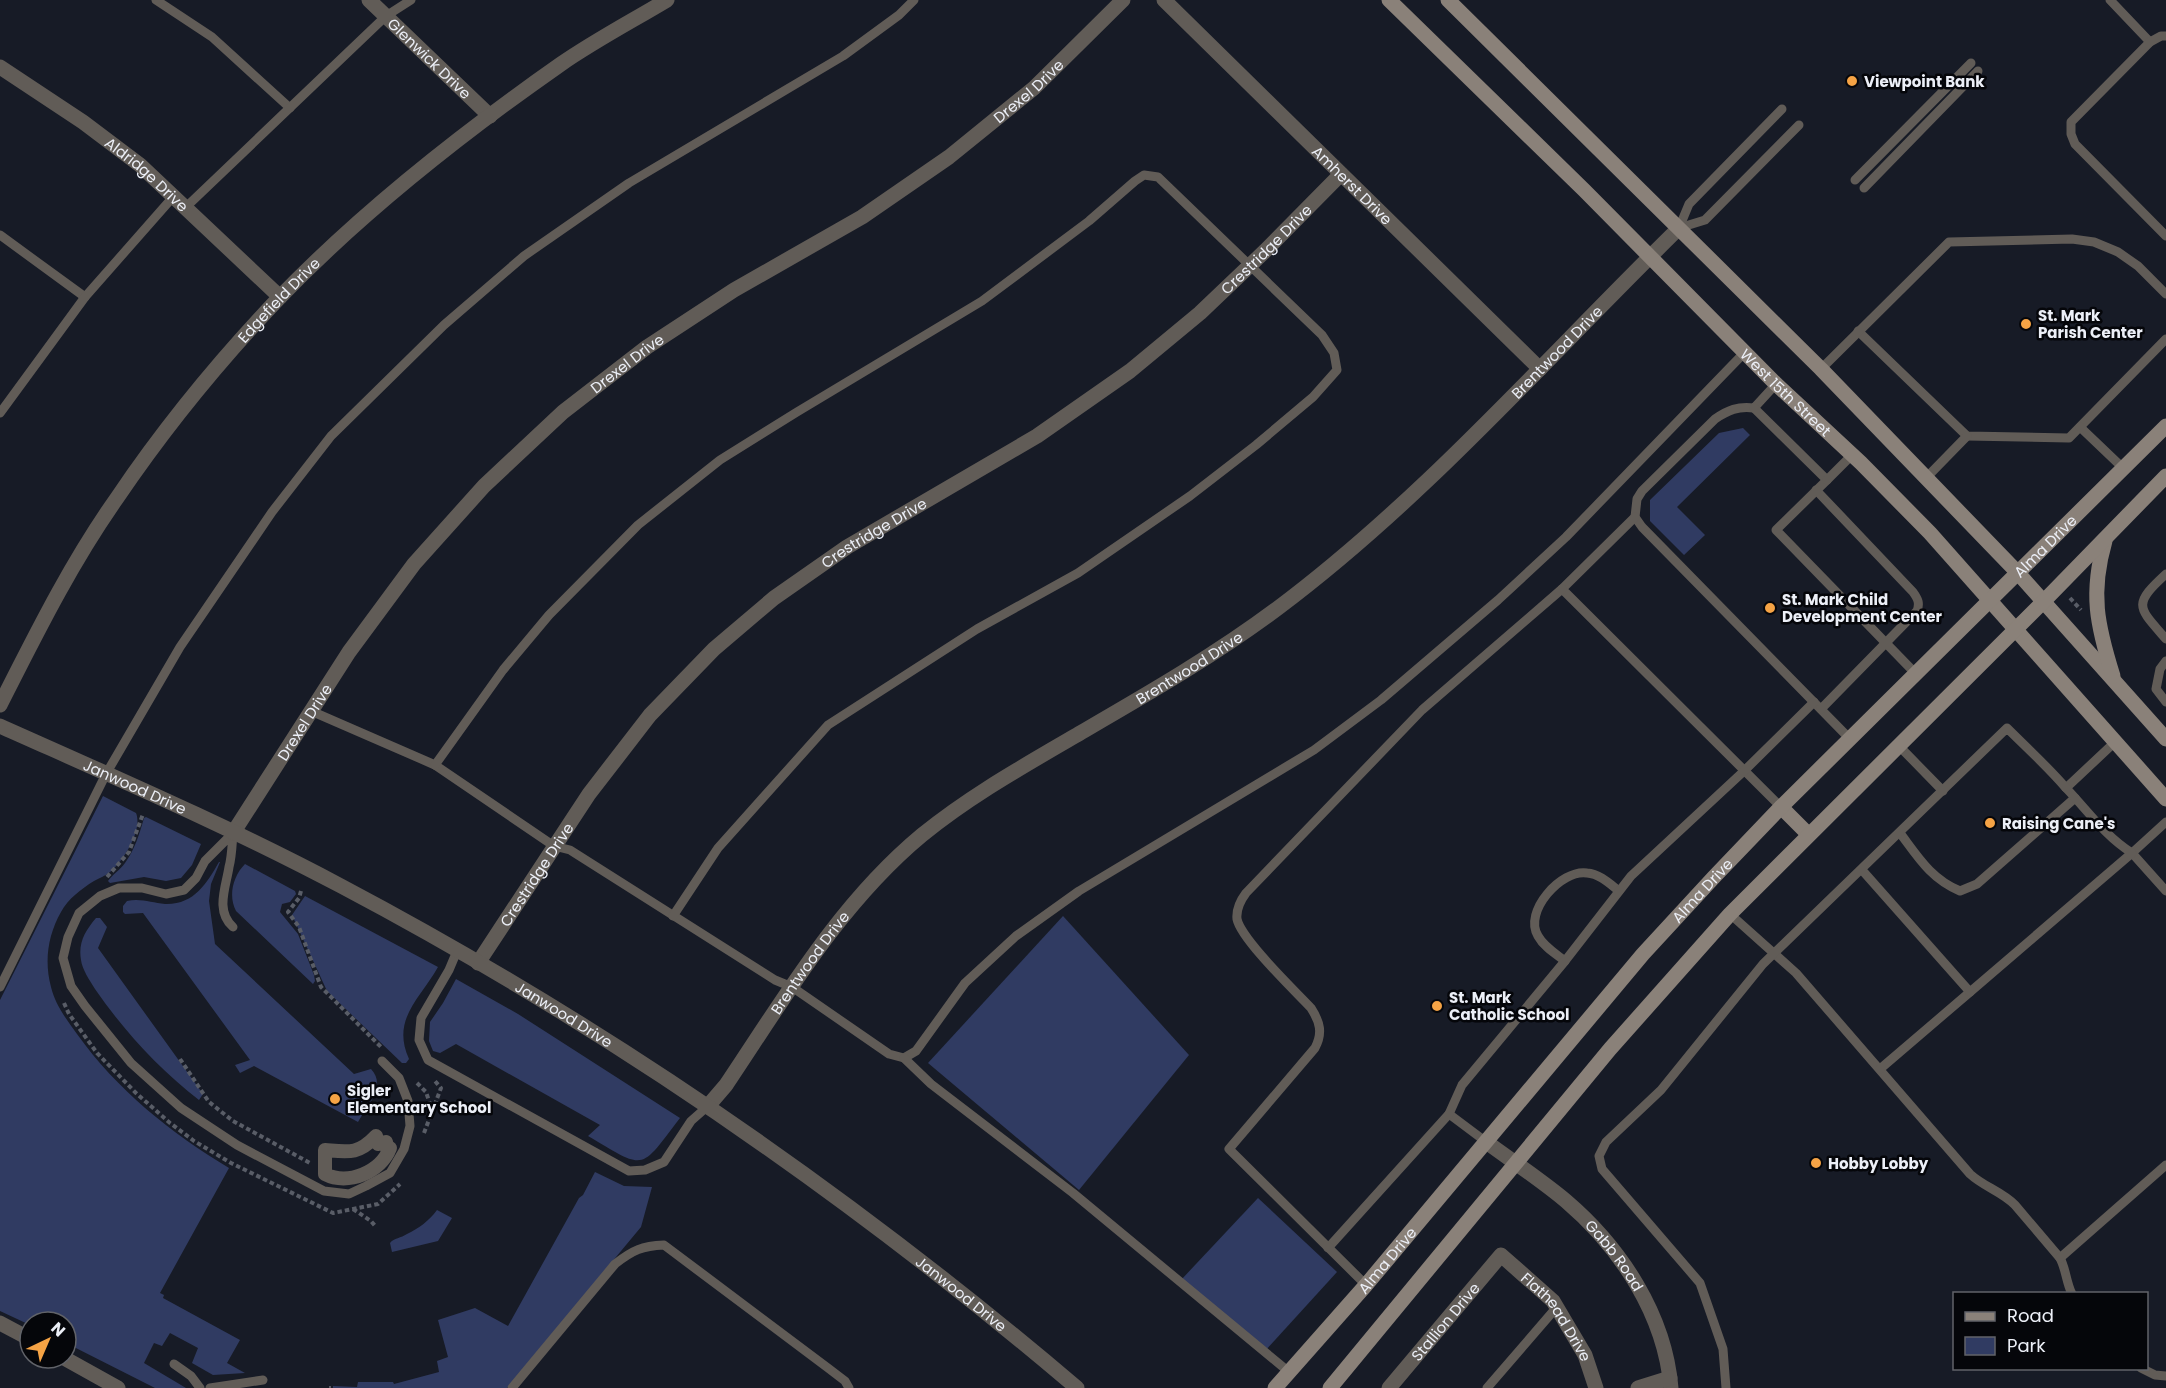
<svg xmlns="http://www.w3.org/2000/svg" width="2166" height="1388" font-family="Poppins,sans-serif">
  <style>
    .green { fill: #303b62 }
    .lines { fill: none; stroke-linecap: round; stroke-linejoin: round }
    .path { stroke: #595d67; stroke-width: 4; stroke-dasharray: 4.5 3; stroke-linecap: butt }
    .service { stroke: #615c57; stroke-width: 9 }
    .pedestrian { stroke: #615c57; stroke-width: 14 }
    .minor { stroke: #615c57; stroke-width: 15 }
    .tertiary { stroke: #615c57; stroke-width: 15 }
    .secondary { stroke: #8a8179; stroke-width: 15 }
    .poi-dot { fill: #f5a345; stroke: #05060a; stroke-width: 2 }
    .labels { text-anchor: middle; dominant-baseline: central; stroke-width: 5; stroke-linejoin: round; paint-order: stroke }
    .street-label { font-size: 15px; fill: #eceff7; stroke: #05060a }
    .poi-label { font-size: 15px; font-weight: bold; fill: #eceff7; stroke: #05060a; text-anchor: start }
  </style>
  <rect width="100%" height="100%" fill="#171b26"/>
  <g class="green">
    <path d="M1743,428L1750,435L1677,507L1705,535L1684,555L1650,521V500L1719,433Z"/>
    <path d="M103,796L136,813C143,830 123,862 110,872C105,876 99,878 94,881C81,889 68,899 61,912C48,935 44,961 51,987C55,1004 66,1019 77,1034C117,1090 171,1133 229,1168L160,1293L164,1295L163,1298L240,1340L227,1363L245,1373L213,1375L192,1363L198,1348L170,1333L162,1346L154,1343L144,1363L186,1388H155L66,1343V1322H30V1325L0,1311V1000Z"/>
    <path d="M146,817L201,844L192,865L181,878L166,881L144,877L110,883L108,881C113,874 120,870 125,863C135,849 139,835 144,818Z"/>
    <path d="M219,862H220L211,884L209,901L215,944L354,1074L371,1069C387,1086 367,1106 358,1122L254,1066L240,1073L235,1065L250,1060L143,913L125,914L123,912V906L127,901C141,898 152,903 165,904C194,905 207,883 219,862Z"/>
    <path d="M245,864L295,891L296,894L290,902L282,904L280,912L298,934L314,975L315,981L313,984L236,911C228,896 233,876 245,864Z"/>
    <path d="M305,896L438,967C420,999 391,1019 409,1059L406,1063H402L327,991L292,915Z"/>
    <path d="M1063,916L1189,1055L1079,1190L928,1063Z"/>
    <path d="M96,918H100L107,927L98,948L203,1094L199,1100C159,1069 124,1031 95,989C90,981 82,969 81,960C78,943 85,931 96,918Z"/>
    <path d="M456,979L518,1014L680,1118C639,1172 646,1170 588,1136L600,1125L456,1044L440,1053L433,1051L429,1041L430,1022L443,1003Z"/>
    <path d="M595,1172L624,1186L652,1187L641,1227L507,1388H333V1386L357,1387L358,1382H393L394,1384L439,1372L437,1361L448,1357L438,1320L475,1308L508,1326L579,1198L583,1195Z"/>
    <path d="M1258,1198L1337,1272L1265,1351L1181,1280Z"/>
    <path d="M437,1210L452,1218L438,1241L392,1252L390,1243C394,1238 401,1238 407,1234C419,1228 429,1221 437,1210Z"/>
  </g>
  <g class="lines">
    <g class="path">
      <path d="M2070,598L2081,610"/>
      <path d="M107,877L129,852L143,814"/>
      <path d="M301,891L299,898L288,912L299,927L321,987L382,1048"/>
      <path d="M64,1003L69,1014L97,1053L136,1093L170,1123L194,1141L231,1163L333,1213L378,1204L400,1184"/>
      <path d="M180,1059L209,1102L233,1121L310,1163"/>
      <path d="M417,1083L426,1092L433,1113"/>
      <path d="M424,1133L441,1088L434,1080"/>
      <path d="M353,1209L371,1221L376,1227"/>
      <path d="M329,1388H331"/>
    </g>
    <g class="service">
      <path d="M156,0L212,37L290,108"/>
      <path d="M2110,0L2150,42"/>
      <path d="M2166,36H2161L2150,42L2071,122V134L2075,144L2166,236"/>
      <path d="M1855,180L1971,63"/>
      <path d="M1864,188L1978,71"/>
      <path d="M185,208L386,16L411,0"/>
      <path d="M1679,228L1705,220L1799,125"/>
      <path d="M1679,228L1689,204L1782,109"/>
      <path d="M0,235L85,297"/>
      <path d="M1858,331L1967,436L2069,438L2166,339"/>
      <path d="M1821,369L1949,242L2072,239L2094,242L2118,252L2138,266L2166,294"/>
      <path d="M1776,384L1754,408C1738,406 1728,410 1715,419L1642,491L1637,499L1635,517L1642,527L1850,739"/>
      <path d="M1754,408L1827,480L1776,530L1916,674"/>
      <path d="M0,413L85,297L173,197"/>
      <path d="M2080,427L2124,469"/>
      <path d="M1926,478L1967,436"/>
      <path d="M1827,480L1852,455"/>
      <path d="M1816,490L1913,592C1918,599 1920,603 1917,611L1821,709"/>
      <path d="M1635,517L1562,589L1781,807"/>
      <path d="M2166,574C2132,605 2138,607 2166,639"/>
      <path d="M2166,661L2160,669L2156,689L2166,702"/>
      <path d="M311,711L435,765L554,846L570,850L775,980L792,987L889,1054L904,1058L916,1051L965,983L1016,936L1079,891L1314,750L1381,700L1498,600L1566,537L1745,352"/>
      <path d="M1899,746L1943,791"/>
      <path d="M435,765L503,670L549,615L638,525L720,460L797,412L982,301L1089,221L1135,181L1144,175L1158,177L1322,335L1334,353L1337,370L1313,397L1256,445L1190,496L1078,573L977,629L828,725L718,848L673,916"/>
      <path d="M2066,788L2115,742"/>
      <path d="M2166,822L2132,853L2166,891"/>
      <path d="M1900,833C1918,857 1931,879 1960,891L1977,884L2075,798"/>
      <path d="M1730,914L1796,973L1970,1174C1984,1187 2001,1191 2015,1205L2060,1258C2066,1269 2066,1282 2072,1294"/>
      <path d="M233,927C215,911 226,887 229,867C232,856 232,844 233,833L205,861L196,878L184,890L166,894L142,888H119L100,896L79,913L68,937L63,958L71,986L85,1006L131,1063L181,1108L237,1145L324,1191L349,1194L366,1186L390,1173L404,1149L410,1126L408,1101L399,1078L382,1061"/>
      <path d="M457,951L449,970L421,1018L419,1040L428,1060L629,1171L645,1170L664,1162L691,1121L708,1106"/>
      <path d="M1565,961C1556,954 1544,947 1538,936C1523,912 1561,869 1587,873C1600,874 1610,884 1619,891"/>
      <path d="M0,987L106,774L180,647L272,512L331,436L444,325L524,256L629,183L843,56L899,15L914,0"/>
      <path d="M904,1058L931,1084L1073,1193L1289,1372"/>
      <path d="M1880,1069L1970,992"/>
      <path d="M1449,1114L1485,1141"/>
      <path d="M1328,1248L1449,1114L1462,1085L1565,961L1631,876L1744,771L1814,702"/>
      <path d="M2060,1258L2166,1165"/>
      <path d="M1366,1285L1229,1149L1315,1048C1323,1033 1320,1022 1311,1008C1294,990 1241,939 1237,919C1236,909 1240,901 1246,893L1422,710L1562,589"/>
      <path d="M174,1364L191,1376L200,1388"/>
      <path d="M2141,1368L2155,1375L2166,1376"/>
      <path d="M210,1388L263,1380"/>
      <path d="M512,1388L615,1264C633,1250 642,1246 664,1245L828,1368L845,1381L849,1388"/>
      <path d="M1487,1388L1556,1308"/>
      <path d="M1726,1388L1723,1349L1700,1283L1602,1169L1599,1156L1606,1142L1661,1090L1763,964L2007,728C2027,748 2048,767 2066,788C2088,811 2105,836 2132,853L1970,992L1862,870"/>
    </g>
    <path class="pedestrian" d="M376,1136L378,1144L386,1142L387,1149L390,1148C381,1172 348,1186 325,1174V1150C348,1152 358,1155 376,1136Z"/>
    <g class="minor">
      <path id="s1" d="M369,0L490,116"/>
      <path id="s2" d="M1164,0L1540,369"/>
      <path id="s3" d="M0,67L83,122L140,165L280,297"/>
      <path id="s4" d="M0,705C36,634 71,563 117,498C165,427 220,360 279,298C364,210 461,134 561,64C594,41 632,21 667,0"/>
      <path id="s5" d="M233,833L349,652L414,564L484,486L563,412L647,347L734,290L862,217L949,157L1034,88L1123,0"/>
      <path id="s6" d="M478,963L589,794L650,715L714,649L774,598L847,547L1037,436L1130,371L1200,313L1265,251L1341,174"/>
      <path id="s7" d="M708,1106L726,1085C785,997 840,903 922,835C970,796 1022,767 1075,736C1144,696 1214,656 1278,608C1426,497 1547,357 1679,228"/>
      <path id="s8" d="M1485,1141C1512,1161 1541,1180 1566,1201C1621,1248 1665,1315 1671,1388"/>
      <path d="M0,1323L30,1339"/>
      <path d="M64,1358L118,1388"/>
      <path id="s9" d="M1389,1388L1501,1255L1553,1301L1585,1355L1596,1388"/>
      <path d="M1638,1388L1670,1378"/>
    </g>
    <path class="tertiary" id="s10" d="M0,726C114,777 230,827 341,886C604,1025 850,1195 1077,1388"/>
    <g class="secondary">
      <path id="s11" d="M1389,0L1584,190L1776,384L1861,463L1930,533L2166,799"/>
      <path d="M1448,0L1821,369L2018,573L2166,739"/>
      <path d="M2105,541C2090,593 2097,625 2113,676"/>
      <path d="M1781,807L1808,834"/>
      <path id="s12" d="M1275,1388L1366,1285L1643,954L1714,877L1781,807L2166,426"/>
      <path d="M1330,1388L1610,1049L1730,914L2044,601L2166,476"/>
    </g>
  </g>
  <g class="poi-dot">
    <circle cx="1852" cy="81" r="6"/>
    <circle cx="2026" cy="324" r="6"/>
    <circle cx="1770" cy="608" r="6"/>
    <circle cx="1990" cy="823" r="6"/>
    <circle cx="1437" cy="1006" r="6"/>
    <circle cx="335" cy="1099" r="6"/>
    <circle cx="1816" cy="1163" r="6"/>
  </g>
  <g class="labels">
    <g class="street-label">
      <text stroke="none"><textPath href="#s1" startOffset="84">Glenwick Drive</textPath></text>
      <text stroke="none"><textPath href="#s5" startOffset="1104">Drexel Drive</textPath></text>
      <text stroke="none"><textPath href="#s3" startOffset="182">Aldridge Drive</textPath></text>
      <text stroke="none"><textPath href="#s2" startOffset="264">Amherst Drive</textPath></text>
      <text stroke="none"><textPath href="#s6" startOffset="1078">Crestridge Drive</textPath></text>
      <text stroke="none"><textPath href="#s4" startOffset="494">Edgefield Drive</textPath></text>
      <text stroke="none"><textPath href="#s7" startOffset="1148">Brentwood Drive</textPath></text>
      <text stroke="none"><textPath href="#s5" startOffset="618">Drexel Drive</textPath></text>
      <text stroke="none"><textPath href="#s11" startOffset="558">West 15th Street</textPath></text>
      <text stroke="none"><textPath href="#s6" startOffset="592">Crestridge Drive</textPath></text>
      <text stroke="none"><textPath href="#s12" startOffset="1142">Alma Drive</textPath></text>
      <text stroke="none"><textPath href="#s7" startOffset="662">Brentwood Drive</textPath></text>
      <text stroke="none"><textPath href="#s5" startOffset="132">Drexel Drive</textPath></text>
      <text stroke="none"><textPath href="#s10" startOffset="148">Janwood Drive</textPath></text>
      <text stroke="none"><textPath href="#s6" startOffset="106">Crestridge Drive</textPath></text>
      <text stroke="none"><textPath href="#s12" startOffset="656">Alma Drive</textPath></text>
      <text stroke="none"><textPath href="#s7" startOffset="176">Brentwood Drive</textPath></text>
      <text stroke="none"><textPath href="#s10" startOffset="634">Janwood Drive</textPath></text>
      <text stroke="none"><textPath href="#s8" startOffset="174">Gabb Road</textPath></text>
      <text stroke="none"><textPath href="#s12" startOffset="170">Alma Drive</textPath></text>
      <text stroke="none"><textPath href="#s10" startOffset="1120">Janwood Drive</textPath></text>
      <text stroke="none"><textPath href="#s9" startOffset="258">Flathead Drive</textPath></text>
      <text stroke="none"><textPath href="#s9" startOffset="87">Stallion Drive</textPath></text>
    </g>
    <g class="poi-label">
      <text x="1864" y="81">Viewpoint Bank</text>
      <text x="2038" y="315">St. Mark<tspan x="2038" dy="17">Parish Center</tspan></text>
      <text x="1782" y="599">St. Mark Child<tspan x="1782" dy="17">Development Center</tspan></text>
      <text x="2002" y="823">Raising Cane's</text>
      <text x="1449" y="997">St. Mark<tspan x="1449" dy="17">Catholic School</tspan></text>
      <text x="347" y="1090">Sigler<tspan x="347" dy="17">Elementary School</tspan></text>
      <text x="1828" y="1163">Hobby Lobby</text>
    </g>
  </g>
  <rect x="1953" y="1292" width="195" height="78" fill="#05060a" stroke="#616369" stroke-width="1.5"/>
  <rect x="1965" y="1312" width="30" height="9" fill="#8a8179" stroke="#616369" stroke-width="1.5"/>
  <text x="2007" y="1322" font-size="18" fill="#eceff7">Road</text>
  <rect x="1965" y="1337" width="30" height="18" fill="#303b62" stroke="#616369" stroke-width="1.5"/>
  <text x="2007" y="1352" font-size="18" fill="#eceff7">Park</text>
  <g transform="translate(48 1340) rotate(44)"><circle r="28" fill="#05060a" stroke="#616369" stroke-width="1.5"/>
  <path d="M0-4.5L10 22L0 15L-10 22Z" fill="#f5a345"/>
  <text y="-9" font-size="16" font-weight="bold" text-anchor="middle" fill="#eceff7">N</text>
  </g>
</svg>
